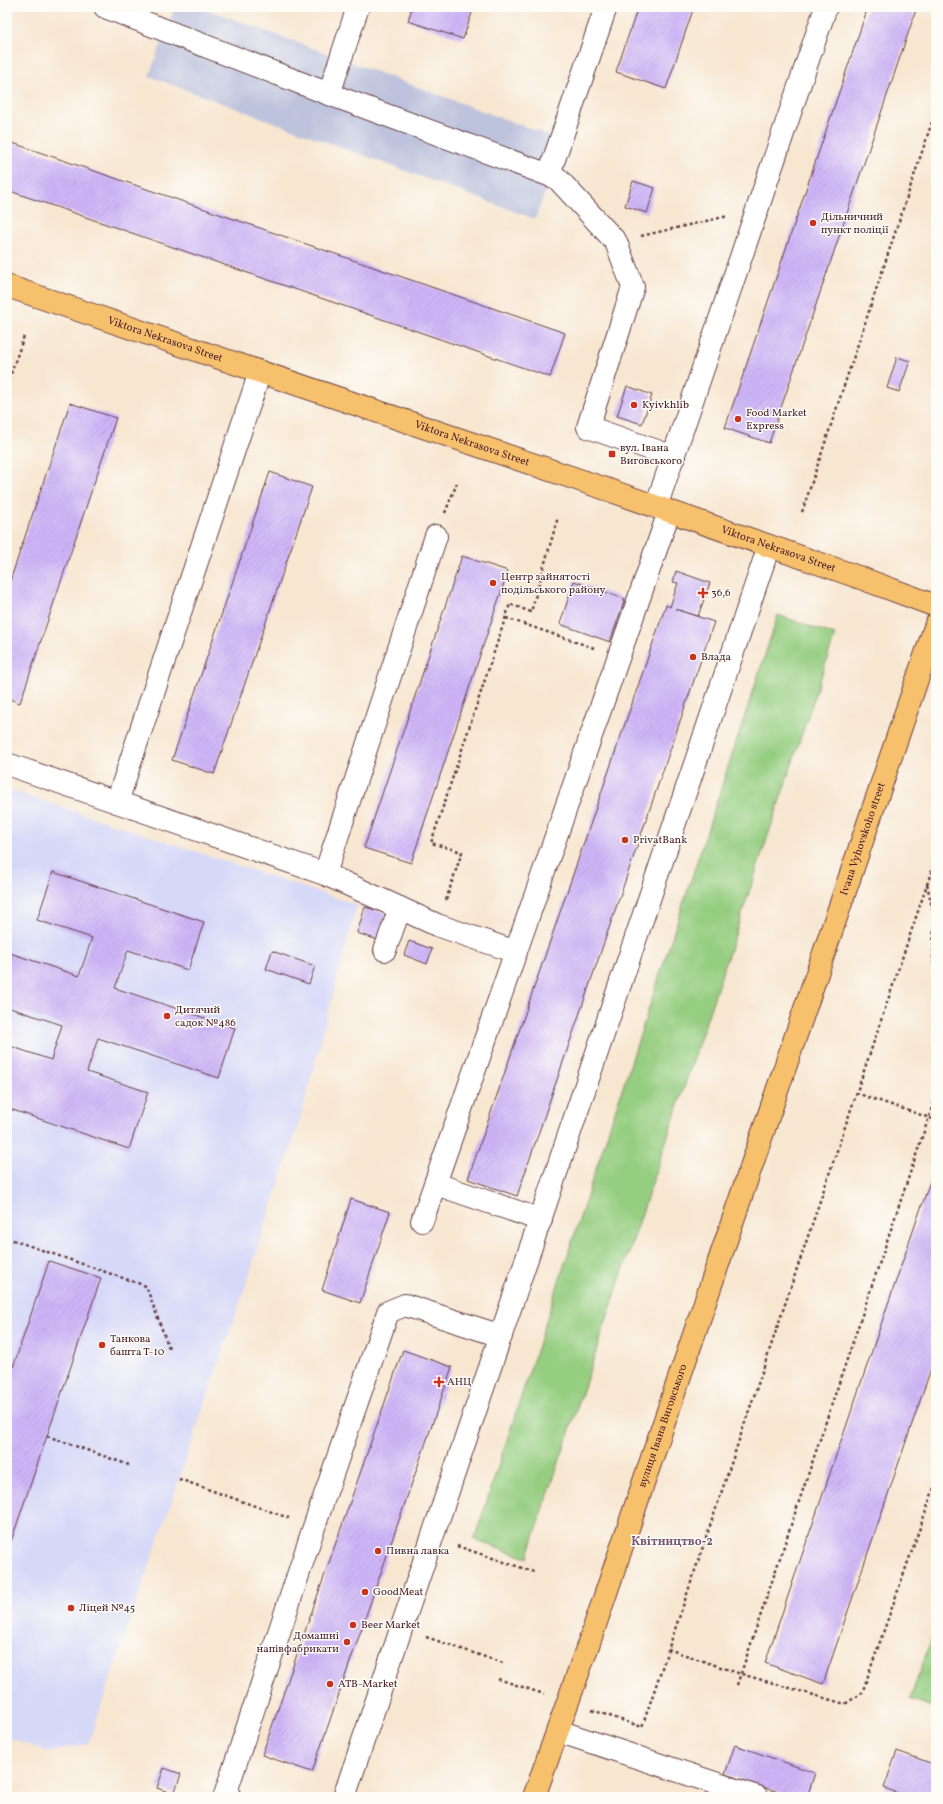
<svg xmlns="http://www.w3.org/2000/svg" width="943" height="1804" font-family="Vollkorn,serif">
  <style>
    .built { fill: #d6d8f8 }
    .industrial { fill: #bec3dd }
    .grass { fill: #96ce81; stroke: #707656 }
    .building { fill: url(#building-hatch) }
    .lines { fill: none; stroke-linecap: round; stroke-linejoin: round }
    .minor-casing { stroke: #643d44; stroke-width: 24 }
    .major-casing { stroke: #643d44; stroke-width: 24 }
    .path { stroke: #643d44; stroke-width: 2.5; stroke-dasharray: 3 3; stroke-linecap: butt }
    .minor { stroke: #fff; stroke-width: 22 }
    .major { stroke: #f7c06c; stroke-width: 22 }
    .poi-dot { fill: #c8321e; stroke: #fdfcf7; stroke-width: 1.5 }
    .labels { text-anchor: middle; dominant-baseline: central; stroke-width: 3; stroke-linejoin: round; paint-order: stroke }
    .poi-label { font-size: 11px; fill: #4a1f2b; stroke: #fdfcf7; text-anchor: start }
    .street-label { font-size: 11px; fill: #4a1f2b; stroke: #fdfcf7 }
    .neighbourhood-label { font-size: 12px; font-weight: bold; fill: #785473; stroke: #fdfcf7 }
  </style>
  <defs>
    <pattern id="building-hatch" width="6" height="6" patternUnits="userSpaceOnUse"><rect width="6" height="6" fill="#ceb5f8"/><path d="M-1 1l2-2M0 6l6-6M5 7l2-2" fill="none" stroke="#b29bd5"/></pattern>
  </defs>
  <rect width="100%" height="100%" fill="#fdfcf7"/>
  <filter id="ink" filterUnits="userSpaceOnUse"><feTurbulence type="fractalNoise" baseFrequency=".025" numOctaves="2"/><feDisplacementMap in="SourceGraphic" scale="8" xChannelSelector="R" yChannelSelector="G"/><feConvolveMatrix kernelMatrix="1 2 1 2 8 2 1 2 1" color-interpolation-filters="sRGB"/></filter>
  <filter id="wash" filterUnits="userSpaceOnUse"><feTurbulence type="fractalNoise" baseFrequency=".012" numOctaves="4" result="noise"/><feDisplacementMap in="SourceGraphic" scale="16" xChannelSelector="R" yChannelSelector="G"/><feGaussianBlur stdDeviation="0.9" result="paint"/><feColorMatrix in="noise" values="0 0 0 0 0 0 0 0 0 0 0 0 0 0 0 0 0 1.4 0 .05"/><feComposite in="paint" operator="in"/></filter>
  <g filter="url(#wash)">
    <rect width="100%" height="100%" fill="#f7e6d0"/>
    <path class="built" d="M7,789L357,905L298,1126L240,1302L88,1744L49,1752L7,1737Z"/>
    <path class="industrial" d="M175,7H201L564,141L535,219L149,76Z"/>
    <g class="grass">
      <path d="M778,615L835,635L527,1558L474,1540Z"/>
      <path d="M936,1626V1708L910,1699Z"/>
    </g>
    <g id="blocks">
      <g class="building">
        <path d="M412,7H474L463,39L408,21Z"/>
        <path d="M638,7H694L666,89L616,72Z"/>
        <path d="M868,7H917L769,443L725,428Z"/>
        <path d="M7,141L565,333L550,377L7,190Z"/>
        <path d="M633,181L655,188L647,213L625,206Z"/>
        <path d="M897,357L910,361L899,392L887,388Z"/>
        <path d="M627,386L652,395L642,424L617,416Z"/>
        <path d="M70,403L116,418L20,703L7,698V590Z"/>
        <path d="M270,472L312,487L214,774L172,760Z"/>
        <path d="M462,556L508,571L411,863L364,848Z"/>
        <path d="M676,571L710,583L698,616L675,609L714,622L517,1196L468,1179L666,605L670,607L678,583L673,582Z"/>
        <path d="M574,581L625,599L610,642L560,624Z"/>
        <path d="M53,872L204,922L188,970L128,950L115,988L235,1028L219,1078L98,1038L87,1072L148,1092L129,1149L7,1108V1045L51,1060L62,1025L7,1007V952L79,976L92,938L37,920Z"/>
        <path d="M365,907L386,913L378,940L357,933Z"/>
        <path d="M409,941L432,949L427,964L404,955Z"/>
        <path d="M272,951L315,966L309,984L266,969Z"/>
        <path d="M936,1164V1354L823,1684L765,1663Z"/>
        <path d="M351,1199L390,1212L360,1303L322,1290Z"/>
        <path d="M49,1261L101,1278L7,1553V1385Z"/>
        <path d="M403,1350L452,1367L312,1772L262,1755Z"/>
        <path d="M735,1745L815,1773L807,1797H793L725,1774Z"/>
        <path d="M897,1751L936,1765V1797H909L884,1788Z"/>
        <path d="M164,1768L181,1774L174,1794L157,1788Z"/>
      </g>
    </g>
  </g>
  <g filter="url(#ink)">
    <use href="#blocks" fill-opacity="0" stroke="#643d44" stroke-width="1"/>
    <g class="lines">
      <g class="minor-casing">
        <g id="minor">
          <path d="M105,7L329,94L557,178L616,242L633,287L588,427L674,457"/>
          <path d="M329,94L358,7"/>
          <path d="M549,174L606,7"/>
          <path d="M656,507L826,7"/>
          <path d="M7,764L325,874L437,925L516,952"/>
          <path d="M117,802L260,372"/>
          <path d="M325,874L436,536"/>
          <path d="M385,950L400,908"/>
          <path d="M436,1184L541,1220"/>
          <path d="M422,1221L669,512"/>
          <path d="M558,1731L757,1797"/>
          <path d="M230,1797L225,1795L314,1527L388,1312L405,1305L501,1336"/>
          <path d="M344,1797L769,546"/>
        </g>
      </g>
      <g class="major-casing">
        <g id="major">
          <path id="s1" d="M7,286L600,487L858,577L936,606"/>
          <path id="s2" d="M534,1797L592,1634L936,624"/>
        </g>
      </g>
      <g class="path">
        <path d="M641,236L728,216"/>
        <path d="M7,385L24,336"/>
        <path d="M802,512L936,110"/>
        <path d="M445,513L457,483"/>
        <path d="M506,618L594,648"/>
        <path d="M927,884L934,917L933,959L936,983"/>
        <path d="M446,900L462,852L431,843L510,604L531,612L558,517"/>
        <path d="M856,1093L936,1120"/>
        <path d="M7,1238L146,1286L169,1348"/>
        <path d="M47,1436L129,1465"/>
        <path d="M179,1479L289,1518"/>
        <path d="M457,1546L534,1572"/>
        <path d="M426,1637L503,1663"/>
        <path d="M668,1649L741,1674L845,1704L862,1693L936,1482"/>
        <path d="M498,1679L544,1694"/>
        <path d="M737,1685L934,1102"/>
        <path d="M592,1710L642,1727L936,858"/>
      </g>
      <use href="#minor" class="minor"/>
      <use href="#major" class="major"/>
    </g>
  </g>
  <g class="poi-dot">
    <circle cx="813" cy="223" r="4"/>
    <circle cx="634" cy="405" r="4"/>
    <circle cx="738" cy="419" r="4"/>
    <rect x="608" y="450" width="8" height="8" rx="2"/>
    <circle cx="493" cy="583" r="4"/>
    <path d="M701 587h4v4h4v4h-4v4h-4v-4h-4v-4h4z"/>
    <circle cx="693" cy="657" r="4"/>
    <circle cx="625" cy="840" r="4"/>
    <circle cx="167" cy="1016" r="4"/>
    <circle cx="102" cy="1345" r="4"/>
    <path d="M437 1376h4v4h4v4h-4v4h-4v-4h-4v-4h4z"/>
    <circle cx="378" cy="1551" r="4"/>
    <circle cx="365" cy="1592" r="4"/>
    <circle cx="71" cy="1608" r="4"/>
    <circle cx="353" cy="1625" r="4"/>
    <circle cx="347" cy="1642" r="4"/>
    <circle cx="330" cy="1684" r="4"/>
  </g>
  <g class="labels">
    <g class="poi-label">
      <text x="821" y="217">Дільничний<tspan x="821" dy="13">пункт поліції</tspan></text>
      <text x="642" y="405">Kyivkhlib</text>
      <text x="746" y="413">Food Market<tspan x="746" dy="13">Express</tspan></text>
      <text x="620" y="448">вул. Івана<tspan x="620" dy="13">Виговського</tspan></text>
      <text x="501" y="577">Центр зайнятості<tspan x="501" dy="13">подільського району</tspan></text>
      <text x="711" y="593">36,6</text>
      <text x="701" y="657">Влада</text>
      <text x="633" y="840">PrivatBank</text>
      <text x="175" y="1010">Дитячий<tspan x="175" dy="13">садок №486</tspan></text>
      <text x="110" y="1339">Танкова<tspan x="110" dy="13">башта Т-10</tspan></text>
      <text x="447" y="1382">АНЦ</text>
      <text x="386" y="1551">Пивна лавка</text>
      <text x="373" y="1592">GoodMeat</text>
      <text x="79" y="1608">Ліцей №45</text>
      <text x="361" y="1625">Beer Market</text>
      <text x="339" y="1636" text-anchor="end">Домашні<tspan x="339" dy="13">напівфабрикати</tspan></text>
      <text x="338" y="1684">ATB-Market</text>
    </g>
    <g class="street-label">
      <text stroke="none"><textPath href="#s1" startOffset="167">Viktora Nekrasova Street</textPath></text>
      <text stroke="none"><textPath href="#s1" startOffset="491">Viktora Nekrasova Street</textPath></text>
      <text stroke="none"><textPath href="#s1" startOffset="815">Viktora Nekrasova Street</textPath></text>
      <text stroke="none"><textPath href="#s2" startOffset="1013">Ivana Vyhovskoho street</textPath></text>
      <text stroke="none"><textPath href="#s2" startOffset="393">вулиця Івана Виговського</textPath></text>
    </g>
    <g class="neighbourhood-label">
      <text x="672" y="1542">Квітництво-2</text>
    </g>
  </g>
  <rect width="943" height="1804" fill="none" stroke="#fdfcf7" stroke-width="24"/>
</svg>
